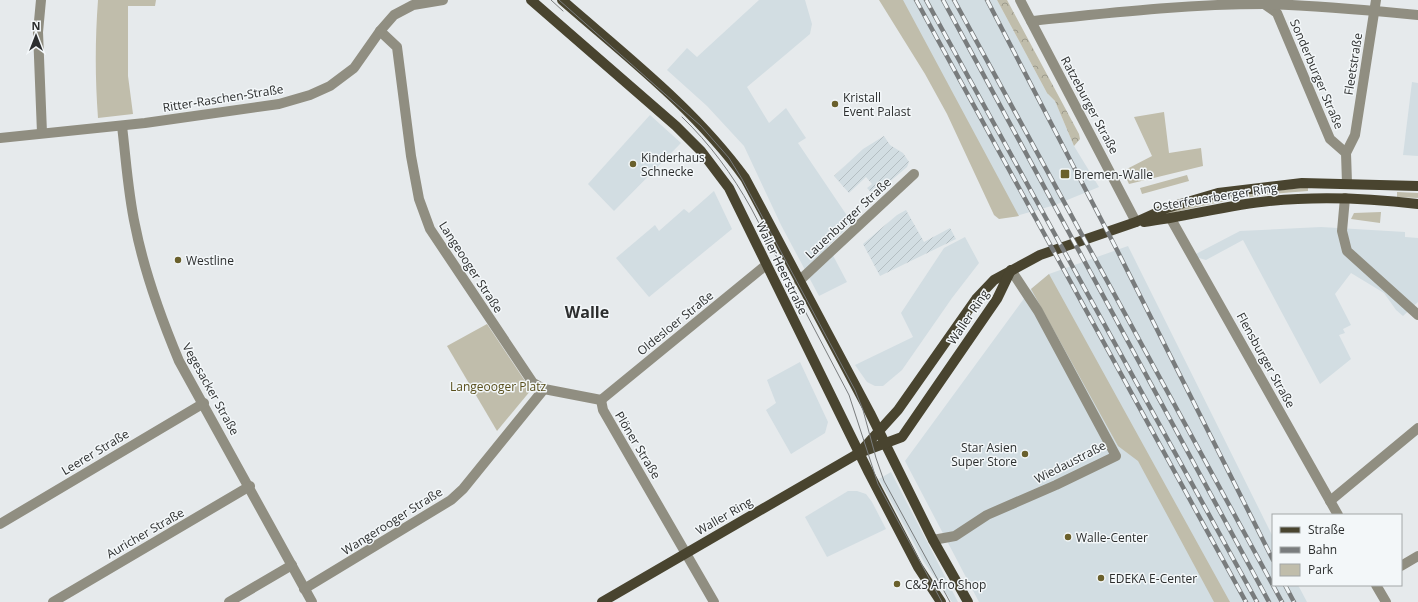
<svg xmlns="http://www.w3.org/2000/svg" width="1418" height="602" font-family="'Open Sans',sans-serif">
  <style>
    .built { fill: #d2dde2 }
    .industrial { fill: url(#industrial-furrows) }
    .green { fill: #c0bdab }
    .forest { fill: url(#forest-crowns) }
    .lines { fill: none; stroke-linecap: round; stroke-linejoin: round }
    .minor { stroke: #908e81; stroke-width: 10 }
    .major { stroke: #49442f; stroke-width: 10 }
    .tram { stroke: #797c7d; stroke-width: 1 }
    .rail-casing { stroke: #797c7d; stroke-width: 4.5 }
    .rail { stroke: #f3f7f9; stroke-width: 3; stroke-dasharray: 9; stroke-linecap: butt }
    .poi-dot { fill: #6a602c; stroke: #f3f7f9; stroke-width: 1.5 }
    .labels { text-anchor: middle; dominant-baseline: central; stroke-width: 3; stroke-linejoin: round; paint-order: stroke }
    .street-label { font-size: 12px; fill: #2c2e2e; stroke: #f3f7f9 }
    .poi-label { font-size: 12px; fill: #2c2e2e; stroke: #f3f7f9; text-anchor: start }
    .park-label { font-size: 12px; fill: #594f1c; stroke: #f3f7f9 }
    .district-label { font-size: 16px; font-weight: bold; fill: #2c2e2e; stroke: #f3f7f9 }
  </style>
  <defs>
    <pattern id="industrial-furrows" width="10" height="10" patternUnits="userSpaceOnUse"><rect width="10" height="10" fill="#d2dde2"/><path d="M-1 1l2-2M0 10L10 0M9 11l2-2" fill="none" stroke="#b4bec2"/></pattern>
    <pattern id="forest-crowns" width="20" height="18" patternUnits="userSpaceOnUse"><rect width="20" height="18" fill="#c0bdab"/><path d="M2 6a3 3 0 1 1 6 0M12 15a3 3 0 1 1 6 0" fill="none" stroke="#9c9a8c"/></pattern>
  </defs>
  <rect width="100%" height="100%" fill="#e6eaec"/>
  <g class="built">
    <path d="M759,0H805L812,24L810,34L747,87L769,123L786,108L806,138L798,143L852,223L828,246L847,282L819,296L781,225L744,146L707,106L667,70L687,48L697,57Z"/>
    <path d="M899,0H997L1047,93L1055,101L1074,146L1099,187L1055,205L1012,217Z"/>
    <path d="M1412,82L1418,83V156L1403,155Z"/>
    <path d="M650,115L681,143L614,211L588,184Z"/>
    <path d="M714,191L732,229L649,297L616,258L655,225L659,231L684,209L689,213Z"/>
    <path d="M1321,227L1405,232V237L1418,238V302L1403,316L1396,310L1384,293L1351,273L1335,294L1351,325L1343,329L1345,333L1339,335L1351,359L1320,384L1243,240L1206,260L1192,256L1240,231Z"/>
    <path d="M965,237L979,263L952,298L902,370L883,386H875L867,382L855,365L913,337L901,313L944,248Z"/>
    <path d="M1128,246L1273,537V585H1298L1307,602H979L905,461L1031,289L1049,274Z"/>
    <path d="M800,362L828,422L825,433L791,454L766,410L776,403L767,380Z"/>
    <path d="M891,472L938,563L958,602H952L924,562L879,479Z"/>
    <path d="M848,491H857L866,494L872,502L886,529L827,557L805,517Z"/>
  </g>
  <g class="industrial">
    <path d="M884,136L890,145L903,153L909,162L907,167L874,195L867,188L872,184L866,177L849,193L834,176L863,149Z"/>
    <path d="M906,210L924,242L950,228L956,239L880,276L863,244L897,215Z"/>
  </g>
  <g class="green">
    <path d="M98,0H156L155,6H128V76L133,114L98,118C95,78 95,40 98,0Z"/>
    <path d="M879,0H903L1019,216L999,219L994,215L947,114L925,74Z"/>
    <path d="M1164,112L1169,153L1201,148L1203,166L1129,184L1123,171L1152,156L1134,117Z"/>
    <path d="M1187,175L1189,181L1142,194L1140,188Z"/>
    <path d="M1308,187V191C1259,194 1212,202 1165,215L1158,214L1212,199Z"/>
    <path d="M1397,192L1418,193V198L1397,197Z"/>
    <path d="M1381,212L1380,223L1351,219L1354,213Z"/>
    <path d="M1049,274L1230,602H1214L1138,461L1118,446L1031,289Z"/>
    <path d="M487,324L531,390L497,431L447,346Z"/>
  </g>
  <path class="forest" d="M997,0H1007L1079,134L1080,139L1074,146L1055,101L1047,93Z"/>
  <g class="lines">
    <g class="minor">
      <path d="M41,0L38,32L42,133"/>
      <path d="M1020,0L1136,222"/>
      <path d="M1264,4L1277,13L1330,139L1346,153L1347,183"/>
      <path d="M1031,21C1109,13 1186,4 1264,4C1316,5 1367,10 1418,15"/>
      <path d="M380,31L397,47L411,156L419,199L430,229L533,383L544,389L601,400"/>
      <path d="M122,126C126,159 128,193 135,225C144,271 161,318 179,361L312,602"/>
      <path d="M0,138L145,123L279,104L310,95L330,86L354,68L380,31L394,15L413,5L443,0"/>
      <path d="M1346,153L1355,135L1376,0"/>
      <path d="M1345,198L1342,231L1347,251L1418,315"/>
      <path d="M1171,219L1338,515"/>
      <path d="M799,281L914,174"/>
      <path d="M601,400L603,410L714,602"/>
      <path d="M601,400L766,265"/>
      <path d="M1330,501L1418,428"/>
      <path d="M0,524L204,403"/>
      <path d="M933,540L955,536L987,515L1056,485L1116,456L1038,311L1011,270"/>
      <path d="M1401,566L1418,556"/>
      <path d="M1376,585L1386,602"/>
      <path d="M304,589L451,500L463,489L544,389"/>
      <path d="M53,602L250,486"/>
      <path d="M229,602L292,565"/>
    </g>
    <g class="major">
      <path d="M531,0L676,126L701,151L729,188L869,473L918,567L941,602"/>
      <path d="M562,0C626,56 695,109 745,178L870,413L933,540L968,602"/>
      <path d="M1144,222C1186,217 1227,205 1269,201C1319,196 1368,198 1418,204"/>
      <path d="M859,453L898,410L976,299L994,280L1040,255L1136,222L1167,208L1218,193L1302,183L1418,186"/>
      <path d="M602,602L859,453L902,437L997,299L1011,270"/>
    </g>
    <g class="tram">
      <path d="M551,0L563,11"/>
      <path d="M559,0L701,126L729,158L742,179L855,390L863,410L876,458L884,481L950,602"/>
      <path d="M682,117C710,144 732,174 751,208L849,395L878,484L942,602"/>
    </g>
    <g class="rail-casing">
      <g id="rail">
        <path d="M916,0L1246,602"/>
        <path d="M926,0L1257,602"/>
        <path d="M943,0L1269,602"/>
        <path d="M954,0L1282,602"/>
        <path d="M987,0L1117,250L1273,560"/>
        <path d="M1285,585L1294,602"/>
      </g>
    </g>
    <use href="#rail" class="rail"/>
  </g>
  <g class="poi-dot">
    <circle cx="835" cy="104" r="4"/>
    <circle cx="633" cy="164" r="4"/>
    <rect x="1060" y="169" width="10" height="10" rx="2"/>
    <circle cx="178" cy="260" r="4"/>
    <circle cx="1025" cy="454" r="4"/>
    <circle cx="1068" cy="537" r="4"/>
    <circle cx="1101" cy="578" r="4"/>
    <circle cx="897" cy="584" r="4"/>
  </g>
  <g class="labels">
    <g class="street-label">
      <text transform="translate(1353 64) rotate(-81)">Fleetstraße</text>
      <text transform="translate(1317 74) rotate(67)">Sonderburger Straße</text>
      <text transform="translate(223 98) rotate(-9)">Ritter-Raschen-Straße</text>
      <text transform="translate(1090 105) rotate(62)">Ratzeburger Straße</text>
      <text transform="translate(1215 197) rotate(-9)">Osterfeuerberger Ring</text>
      <text transform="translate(848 218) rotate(-43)">Lauenburger Straße</text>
      <text transform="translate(471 267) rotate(57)">Langeooger Straße</text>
      <text transform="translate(782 268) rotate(64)">Waller Heerstraße</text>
      <text transform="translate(968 317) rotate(-56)">Waller Ring</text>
      <text transform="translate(675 323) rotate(-39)">Oldesloer Straße</text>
      <text transform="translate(1266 360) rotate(61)">Flensburger Straße</text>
      <text transform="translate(211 389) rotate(61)">Vegesacker Straße</text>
      <text transform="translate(638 445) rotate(59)">Plöner Straße</text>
      <text transform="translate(95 452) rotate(-31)">Leerer Straße</text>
      <text transform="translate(1070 462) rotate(-27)">Wiedaustraße</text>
      <text transform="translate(724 516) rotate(-30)">Waller Ring</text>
      <text transform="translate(392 521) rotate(-32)">Wangerooger Straße</text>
      <text transform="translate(145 533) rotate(-30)">Auricher Straße</text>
    </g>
    <g class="poi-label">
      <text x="843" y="97">Kristall<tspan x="843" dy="14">Event Palast</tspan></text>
      <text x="641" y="157">Kinderhaus<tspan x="641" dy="14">Schnecke</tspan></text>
      <text x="1074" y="174">Bremen-Walle</text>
      <text x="186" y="260">Westline</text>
      <text x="1017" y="447" text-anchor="end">Star Asien<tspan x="1017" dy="14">Super Store</tspan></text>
      <text x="1076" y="537">Walle-Center</text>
      <text x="1109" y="578">EDEKA E-Center</text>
      <text x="905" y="584">C&amp;S Afro Shop</text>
    </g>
    <g class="park-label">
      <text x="498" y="386">Langeooger Platz</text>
    </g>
    <g class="district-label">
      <text x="587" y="312">Walle</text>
    </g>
  </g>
  <rect x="1272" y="514" width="130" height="72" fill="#f3f7f9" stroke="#a3a7a8"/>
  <rect x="1280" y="527" width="20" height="6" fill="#49442f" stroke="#a3a7a8"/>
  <text x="1308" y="534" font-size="12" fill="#2c2e2e">Straße</text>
  <rect x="1280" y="547" width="20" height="6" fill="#797c7d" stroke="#a3a7a8"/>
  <text x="1308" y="554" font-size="12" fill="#2c2e2e">Bahn</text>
  <rect x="1280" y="564" width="20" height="12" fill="#c0bdab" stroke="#a3a7a8"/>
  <text x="1308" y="574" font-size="12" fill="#2c2e2e">Park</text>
  <g transform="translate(36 36)" stroke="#f3f7f9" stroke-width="3" paint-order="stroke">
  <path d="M0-3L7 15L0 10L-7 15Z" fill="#2c2e2e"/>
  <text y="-6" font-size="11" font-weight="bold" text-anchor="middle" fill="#2c2e2e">N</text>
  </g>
</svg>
